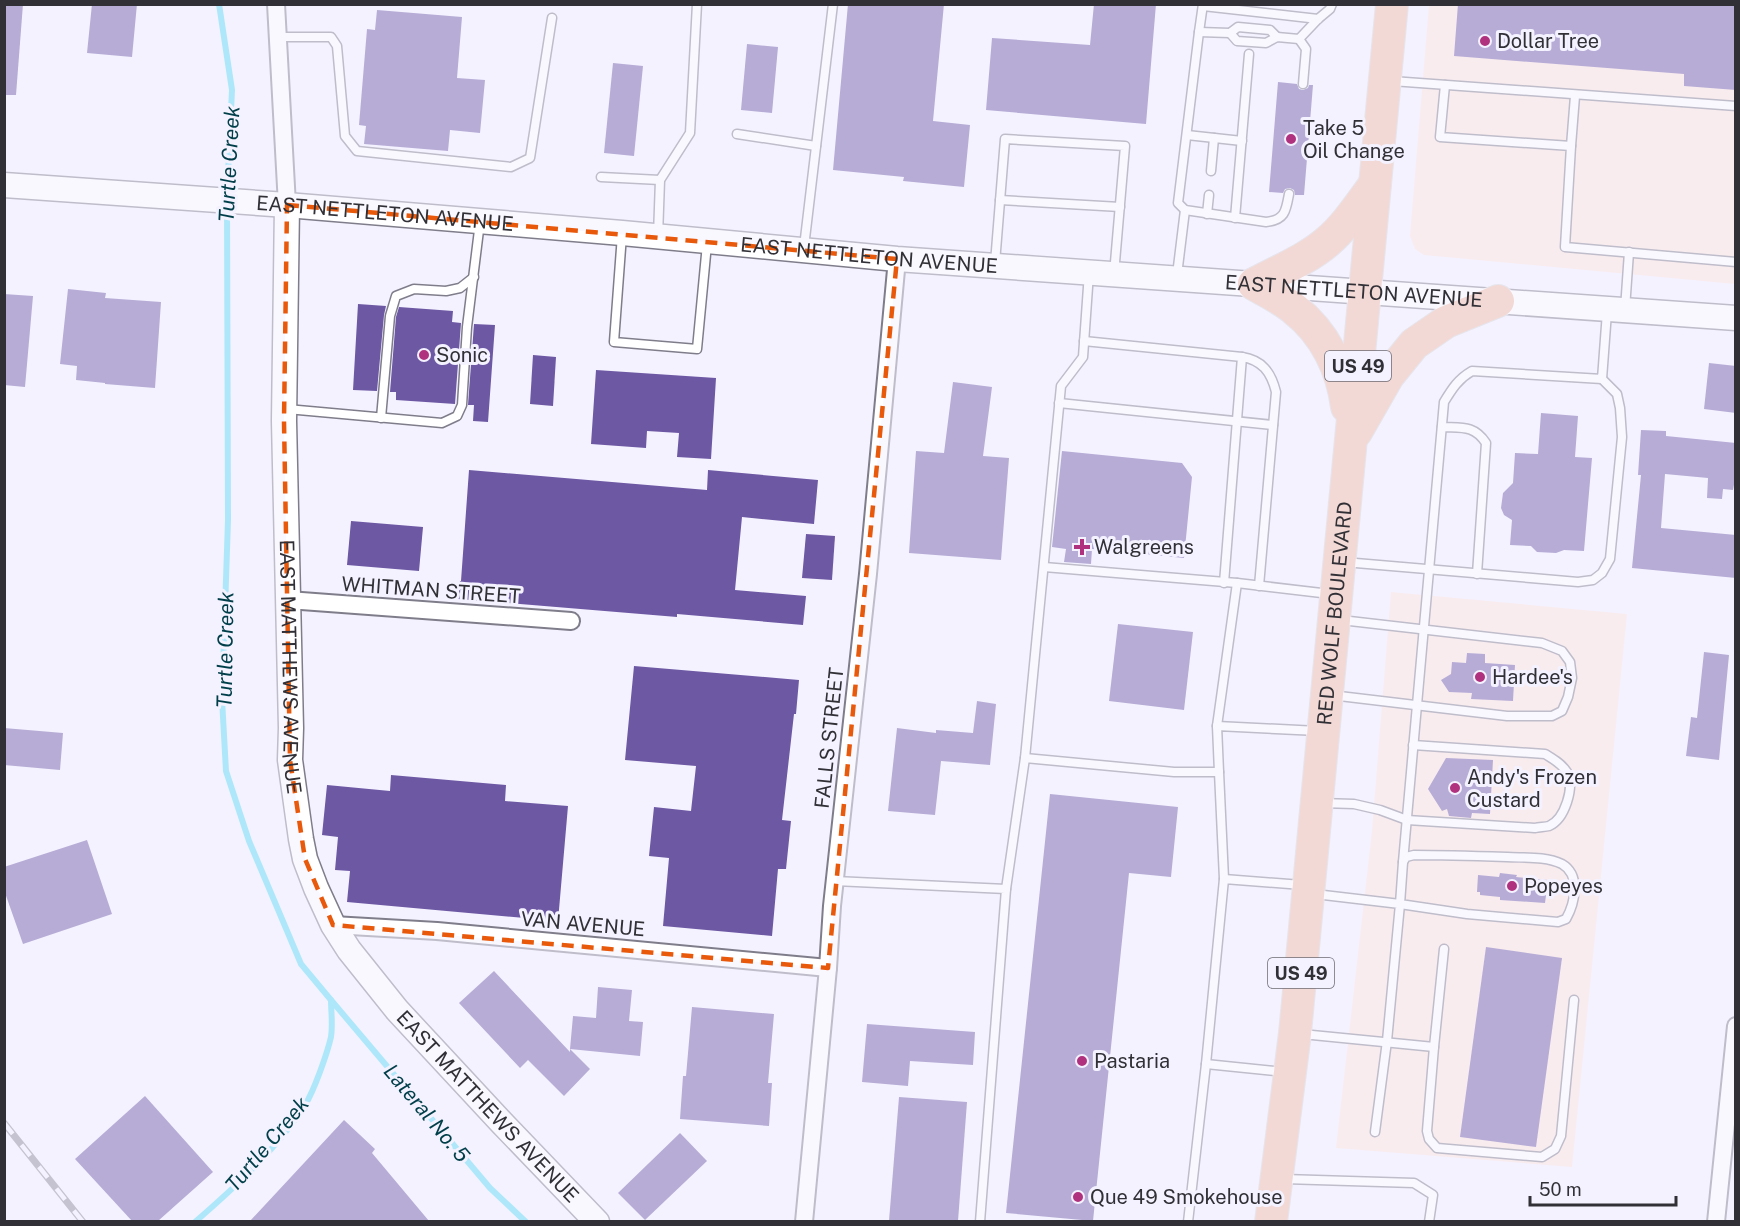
<svg xmlns="http://www.w3.org/2000/svg" width="1740" height="1226" font-family="'Public Sans',sans-serif">
  <style>
    .commercial { fill: #fde4dc }
    .lines { fill: none; stroke-linecap: round; stroke-linejoin: round }
    .stream { stroke: #59daf3; stroke-width: 6 }
    .building { fill: #6d58a4 }
    .lane-casing { stroke: #807d8b; stroke-width: 11 }
    .street-casing { stroke: #807d8b; stroke-width: 20 }
    .secondary-casing { stroke: #807d8b; stroke-width: 27 }
    .highway-casing { stroke: #d6d6d7; stroke-width: 34 }
    .lane { stroke: #fff; stroke-width: 8 }
    .street { stroke: #fff; stroke-width: 16 }
    .secondary { stroke: #fff; stroke-width: 24 }
    .highway { stroke: #f0baa3; stroke-width: 32 }
    .rail-casing { stroke: #8d8b94; stroke-width: 7 }
    .rail { stroke: #f4f2ff; stroke-width: 4.5; stroke-dasharray: 14; stroke-linecap: butt }
    .marked { fill: none; stroke: #e8590c; stroke-width: 4.5; stroke-dasharray: 12 8; stroke-linejoin: round }
    .poi-dot { fill: #b0317e; stroke: #f4f2ff; stroke-width: 2 }
    .labels { text-anchor: middle; dominant-baseline: central; stroke-width: 6; stroke-linejoin: round; paint-order: stroke }
    .shield { fill: #f4f2ff; stroke: #6c6a72; stroke-width: 1.5 }
    .shield-label { font-size: 18px; font-weight: bold; fill: #313036 }
    .poi-label { font-size: 20px; fill: #313036; stroke: #f4f2ff; text-anchor: start }
    .street-label { font-size: 20px; fill: #313036; stroke: #f4f2ff }
    .water-label { font-size: 21px; font-style: italic; fill: #003f49; stroke: #f4f2ff }
  </style>
  <rect width="100%" height="100%" fill="#f4f2ff"/>
  <g class="commercial">
    <path d="M1429,5H1735V284L1424,255L1415,249L1410,236Z"/>
    <path d="M1391,592L1627,614L1572,1167L1336,1148L1372,831Z"/>
  </g>
  <g class="lines">
    <g class="stream">
      <path d="M219,4L232,90L227,195"/>
      <path d="M331,1000L490,1188L526,1222"/>
      <path d="M195,1222C233,1189 278,1148 305,1105C314,1091 327,1054 331,1037C333,1025 331,1012 331,1000L301,964L249,841L226,771L222,699L228,520L227,205"/>
    </g>
  </g>
  <g class="building">
    <path d="M4,4H23L16,95H4Z"/>
    <path d="M92,4H137L132,57L87,53Z"/>
    <path d="M848,4H944L933,121L970,125L964,187L903,181L904,177L833,170Z"/>
    <path d="M1094,4H1156L1146,124L986,110L992,38L1090,45Z"/>
    <path d="M1458,4H1646L1666,6L1667,4H1736V90L1684,86V74L1454,56Z"/>
    <path d="M377,10L462,17L457,78L485,80L480,133L450,130L448,151L364,144L366,126L359,125L367,29L375,30Z"/>
    <path d="M747,44L778,47L772,113L741,110Z"/>
    <path d="M613,63L643,66L634,156L604,153Z"/>
    <path d="M1278,82L1297,84L1299,89L1303,90L1308,88L1309,85H1313L1304,195H1295L1294,190L1290,188L1285,189L1283,193L1269,192Z"/>
    <path d="M68,289L106,293L105,298L161,302L155,388L105,384V383L76,380L77,366L60,364Z"/>
    <path d="M4,294L33,296L25,387L4,385Z"/>
    <path d="M358,304L386,306L384,315L377,391L353,390Z"/>
    <path d="M399,307L453,311L452,322L461,323L455,404L396,400V392H390L396,317Z"/>
    <path d="M474,324L495,325L488,422L473,421L474,405H468Z"/>
    <path d="M533,355L556,357L553,406L530,404Z"/>
    <path d="M1709,363L1736,366V413L1704,409Z"/>
    <path d="M596,370L716,378L711,459L677,457L679,433L647,431L646,448L591,444Z"/>
    <path d="M953,382L992,387L983,456L1009,458L1001,560L909,553L916,451L944,453Z"/>
    <path d="M1541,413L1578,416L1575,457L1592,458L1584,551L1564,550L1556,553L1537,552L1531,546L1510,545L1512,520L1504,515L1501,508L1503,493L1513,483L1515,453L1538,454Z"/>
    <path d="M1641,430L1666,431V436L1736,443V474L1733,490L1723,489L1722,499L1707,498L1708,478L1665,474L1661,528L1736,535V578L1632,568L1641,475H1638Z"/>
    <path d="M1062,451L1182,463L1192,477L1184,558L1092,549L1091,564L1064,562L1066,549L1052,547Z"/>
    <path d="M469,470L707,490L708,470L818,480L814,524L742,517L735,590L806,596L803,625L677,614V617L458,599L460,581H461Z"/>
    <path d="M351,521L423,527L419,571L347,565Z"/>
    <path d="M806,534L835,536L832,580L802,578Z"/>
    <path d="M1118,624L1193,632L1184,710L1109,701Z"/>
    <path d="M1704,652L1729,655L1719,760L1686,756L1691,717L1697,718Z"/>
    <path d="M1467,653L1485,654V663L1515,665L1513,701L1471,699L1472,693L1449,692L1441,680L1451,674L1452,662L1466,663Z"/>
    <path d="M634,666L799,680L796,714H794L782,820L791,821L786,869H778L772,936L663,926L669,858L649,856L654,807L691,811L696,766L625,760Z"/>
    <path d="M977,701L996,704L990,765L941,761L935,815L888,811L897,728L936,733V730L973,733Z"/>
    <path d="M4,728L63,733L60,770L4,765Z"/>
    <path d="M1446,758L1493,760L1490,814L1472,813L1471,818L1449,816L1447,809L1442,811L1428,789Z"/>
    <path d="M391,775L506,785L505,801L568,806L558,921L347,902L350,871L335,870L338,837L322,835L327,785L390,791Z"/>
    <path d="M1050,794L1178,807L1171,877L1129,873L1093,1221L1006,1213Z"/>
    <path d="M87,840L112,914L23,944L4,890V867Z"/>
    <path d="M1500,873L1517,875L1516,877L1548,880L1545,903L1500,900V897L1480,895V892H1477L1478,875L1499,877Z"/>
    <path d="M1486,947L1562,958L1536,1147L1460,1137Z"/>
    <path d="M494,971L570,1052V1049L590,1069L564,1096L528,1060L520,1068L459,1003Z"/>
    <path d="M598,987L632,990L629,1021L643,1022L640,1056L570,1049L573,1016L596,1018Z"/>
    <path d="M692,1007L774,1014L768,1083H772L769,1126L680,1119L683,1076H686Z"/>
    <path d="M867,1024L975,1032L973,1065L910,1061L908,1086L862,1082Z"/>
    <path d="M145,1096L213,1172L158,1221H132L75,1159Z"/>
    <path d="M899,1097L967,1102L958,1221H889Z"/>
    <path d="M344,1120L375,1149L372,1153L429,1221H250Z"/>
    <path d="M680,1133L707,1161L645,1220L618,1193Z"/>
  </g>
  <g class="lines">
    <g class="lane-casing">
      <g id="lane">
        <path d="M1203,4L1199,32L1178,203L1185,210L1266,222C1285,220 1286,211 1289,194"/>
        <path d="M1203,6L1318,19"/>
        <path d="M1199,32L1230,33L1238,27L1270,30L1277,37"/>
        <path d="M1230,33L1237,41L1266,43L1277,37L1299,39"/>
        <path d="M278,37H331L337,46L345,136L357,151L511,167L530,158L552,18"/>
        <path d="M1299,39L1318,19L1330,9L1332,4"/>
        <path d="M1299,39L1306,49L1303,84"/>
        <path d="M1392,81L1736,106"/>
        <path d="M1445,85L1440,137L1571,146L1565,247L1736,262"/>
        <path d="M737,134L816,146"/>
        <path d="M1187,135L1242,141"/>
        <path d="M1571,146L1575,96"/>
        <path d="M1211,171L1214,138"/>
        <path d="M601,177L660,180"/>
        <path d="M1000,200L1120,207"/>
        <path d="M1207,214L1209,195"/>
        <path d="M1235,218L1249,54"/>
        <path d="M622,235L614,342L697,349L707,244"/>
        <path d="M658,236L660,180L690,133L697,4"/>
        <path d="M804,247L833,4"/>
        <path d="M995,263L1005,139L1125,146L1114,274"/>
        <path d="M1177,275L1185,210"/>
        <path d="M1625,309L1629,252"/>
        <path d="M1084,341L1242,357L1224,583"/>
        <path d="M1242,357C1262,360 1271,372 1276,392L1259,586"/>
        <path d="M1059,403L1273,425"/>
        <path d="M287,409L442,423L457,416L462,405L467,327L480,222"/>
        <path d="M381,418L390,316L396,296L414,289L446,291L460,288L474,277"/>
        <path d="M1442,427C1462,428 1474,425 1486,443L1477,574"/>
        <path d="M1344,562L1578,582L1593,580L1602,573L1610,559L1622,437L1620,408L1617,394L1602,379"/>
        <path d="M1044,567L1237,583L1330,594"/>
        <path d="M1331,695L1507,716H1552L1562,711L1568,697L1572,678L1570,662L1562,651L1542,643L1341,620"/>
        <path d="M1217,726L1237,583"/>
        <path d="M1025,758L1061,386L1083,357L1089,273"/>
        <path d="M1219,772L1217,726L1318,731"/>
        <path d="M1321,803L1354,804L1380,810L1407,820L1535,828C1539,827 1545,827 1549,826C1565,819 1575,787 1567,772C1561,763 1553,759 1545,754L1413,745"/>
        <path d="M1414,855C1445,855 1476,856 1507,857C1524,858 1546,856 1562,864C1581,875 1575,903 1566,919L1558,922L1467,914L1400,904L1403,862L1406,857Z"/>
        <path d="M1403,862L1444,402C1452,389 1458,379 1472,371L1602,379L1607,312"/>
        <path d="M835,881L1006,889L980,1222"/>
        <path d="M1006,889L1025,758L1174,772H1219L1224,879"/>
        <path d="M1315,894L1400,904L1387,1041L1375,1132"/>
        <path d="M1444,949L1434,1047L1427,1131L1429,1139L1437,1148L1542,1157L1555,1149L1561,1136L1574,1000"/>
        <path d="M1302,1034L1434,1047"/>
        <path d="M1206,1064L1284,1072"/>
        <path d="M1284,1179L1414,1183L1433,1195L1429,1222"/>
        <path d="M1188,1222L1206,1064L1224,879L1302,885"/>
      </g>
    </g>
    <g class="street-casing">
      <g id="street">
        <path d="M276,4L287,205"/>
        <path d="M288,600L571,621"/>
        <path d="M333,925L437,931L828,968"/>
        <path d="M804,1222L828,968L832,906L868,574L897,259"/>
        <path d="M1716,1222L1736,1026"/>
      </g>
    </g>
    <g class="secondary-casing">
      <g id="secondary">
        <path id="s1" d="M4,185L287,205L622,233L897,259L1736,318"/>
        <path id="s2" d="M287,205L284,421L291,728L290,760L301,839L305,859L316,888L333,925L349,950L397,1010L502,1123L597,1222"/>
      </g>
    </g>
    <g class="highway-casing">
      <g id="highway">
        <path d="M1254,284C1267,292 1282,299 1294,309C1325,333 1342,369 1347,407"/>
        <path d="M1254,284C1278,271 1306,260 1327,242C1346,226 1360,204 1375,184"/>
        <path d="M1356,432L1388,376L1414,344L1446,322L1498,301"/>
        <path id="s3" d="M1271,1222L1295,1033L1392,4"/>
      </g>
    </g>
    <use href="#lane" class="lane"/>
    <use href="#street" class="street"/>
    <use href="#secondary" class="secondary"/>
    <use href="#highway" class="highway"/>
    <g class="rail-casing">
      <path id="rail" d="M4,1123L83,1222"/>
    </g>
    <use href="#rail" class="rail"/>
  </g>
  <path d="M0 0H1740V1226H0ZM287,205L897,259L828,968L333,925L305,859L290,760L284,421Z" fill="#f4f2ff" fill-opacity=".55" fill-rule="evenodd"/>
  <path class="marked" d="M287,205L897,259L828,968L333,925L305,859L290,760L284,421Z"/>
  <g class="poi-dot">
    <circle cx="1485" cy="41" r="6"/>
    <circle cx="1291" cy="139" r="6"/>
    <circle cx="424" cy="355" r="6"/>
    <path d="M1079 538h6v6h6v6h-6v6h-6v-6h-6v-6h6z"/>
    <circle cx="1480" cy="677" r="6"/>
    <circle cx="1455" cy="788" r="6"/>
    <circle cx="1512" cy="886" r="6"/>
    <circle cx="1082" cy="1061" r="6"/>
    <circle cx="1078" cy="1197" r="6"/>
  </g>
  <g class="labels">
    <g class="shield">
      <rect x="1325" y="351" width="66" height="30" rx="4.5"/>
      <rect x="1268" y="958" width="66" height="30" rx="4.5"/>
    </g>
    <g class="shield-label">
      <text x="1358" y="366">US 49</text>
      <text x="1301" y="973">US 49</text>
    </g>
    <g class="poi-label">
      <text x="1497" y="41">Dollar Tree</text>
      <text x="1303" y="128">Take 5<tspan x="1303" dy="23">Oil Change</tspan></text>
      <text x="436" y="355">Sonic</text>
      <text x="1094" y="547">Walgreens</text>
      <text x="1492" y="677">Hardee's</text>
      <text x="1467" y="777">Andy's Frozen<tspan x="1467" dy="23">Custard</tspan></text>
      <text x="1524" y="886">Popeyes</text>
      <text x="1094" y="1061">Pastaria</text>
      <text x="1090" y="1197">Que 49 Smokehouse</text>
    </g>
    <g class="street-label">
      <text stroke="none"><textPath href="#s1" startOffset="382">EAST NETTLETON AVENUE</textPath></text>
      <text stroke="none"><textPath href="#s1" startOffset="868">EAST NETTLETON AVENUE</textPath></text>
      <text stroke="none"><textPath href="#s1" startOffset="1354">EAST NETTLETON AVENUE</textPath></text>
      <text transform="translate(431 590) rotate(4)">WHITMAN STREET</text>
      <text stroke="none"><textPath href="#s3" startOffset="612">RED WOLF BOULEVARD</textPath></text>
      <text stroke="none"><textPath href="#s2" startOffset="462">EAST MATTHEWS AVENUE</textPath></text>
      <text transform="translate(829 738) rotate(-84)">FALLS STREET</text>
      <text transform="translate(583 924) rotate(5)">VAN AVENUE</text>
      <text stroke="none"><textPath href="#s2" startOffset="966">EAST MATTHEWS AVENUE</textPath></text>
    </g>
    <g class="water-label">
      <text transform="translate(229 164) rotate(-87)">Turtle Creek</text>
      <text transform="translate(225 650) rotate(-89)">Turtle Creek</text>
      <text transform="translate(427 1113) rotate(50)">Lateral No. 5</text>
      <text transform="translate(267 1144) rotate(-50)">Turtle Creek</text>
    </g>
  </g>
  <rect width="1740" height="1226" fill="none" stroke="#313036" stroke-width="12"/>
  <path d="M1530 1196v9h146v-9" fill="none" stroke="#313036" stroke-width="3"/>
  <text x="1539" y="1196" font-size="18" fill="#313036" stroke="#f4f2ff" stroke-width="4.5" paint-order="stroke">50 m</text>
</svg>
